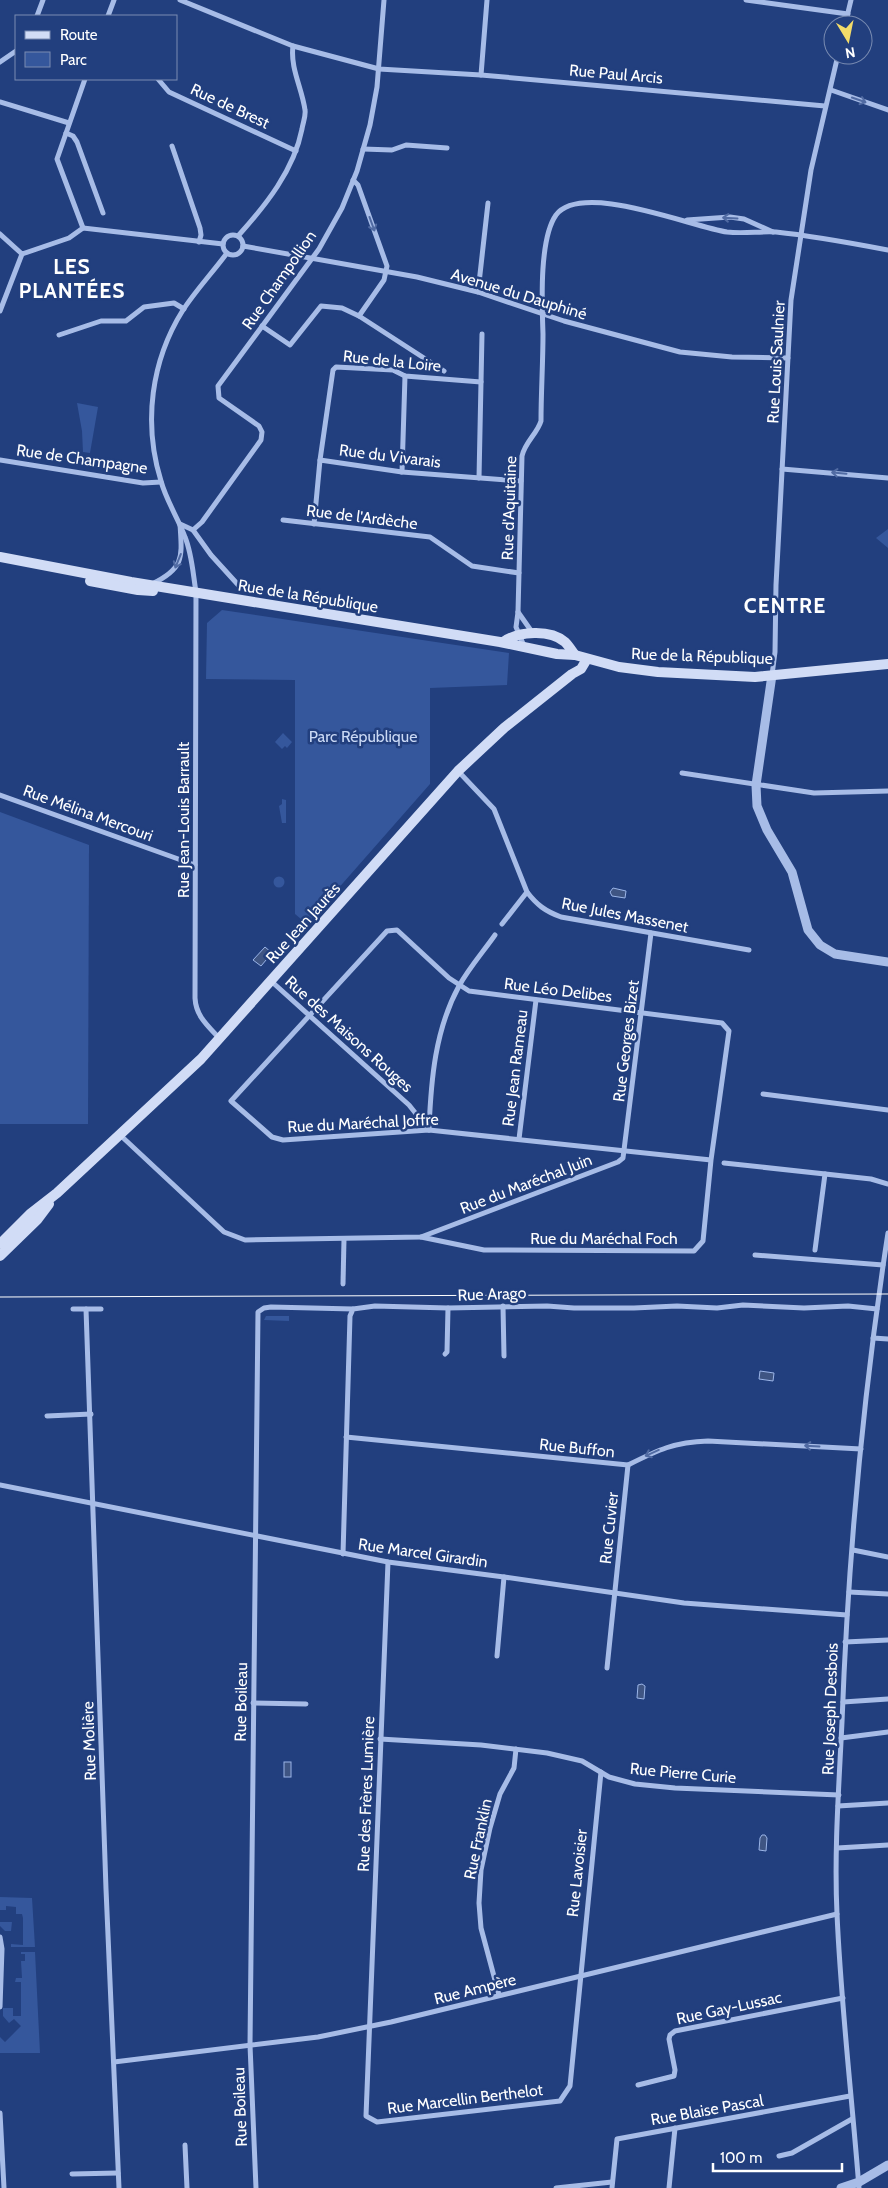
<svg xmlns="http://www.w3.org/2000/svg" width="888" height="2188" font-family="Cabin,sans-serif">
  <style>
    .green { fill: #35579c }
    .water { fill: #3f5583; stroke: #9bb5e8 }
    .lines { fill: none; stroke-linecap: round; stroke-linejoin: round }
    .minor { stroke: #a7bce7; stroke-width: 5 }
    .tertiary { stroke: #a7bce7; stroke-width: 9 }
    .secondary { stroke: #d1dcf6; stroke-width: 10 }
    .tram { stroke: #fff; stroke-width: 1 }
    .oneway { stroke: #516ba3 }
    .labels { text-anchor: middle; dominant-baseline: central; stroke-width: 5; stroke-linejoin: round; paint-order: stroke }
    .street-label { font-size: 16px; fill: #fff; stroke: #223f7e }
    .park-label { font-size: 16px; fill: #cad9f5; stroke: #223f7e }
    .district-label { font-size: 21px; font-weight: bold; letter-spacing: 1px; fill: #fff; stroke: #223f7e }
  </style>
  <rect width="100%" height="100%" fill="#223f7e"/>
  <g class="green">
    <path d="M77,403L98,407L90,453L83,452L82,431Z"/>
    <path d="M888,529V548L876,538Z"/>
    <path d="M222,610L509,653L507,685L430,688V784L307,924L295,914V680L206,679L207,623Z"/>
    <path d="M283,733L292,742L287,748L285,746L282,749L275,742Z"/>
    <path d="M282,799L286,800V823H282L279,806L282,804Z"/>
    <path d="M0,812L89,845L88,1124H0Z"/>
    <circle cx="279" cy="882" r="5.5"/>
    <path d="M266,1316H289V1321L264,1320Z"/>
    <path d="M0,1897L32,1898L35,1947H11V1944L23,1945V1918L22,1914H16V1907L6,1906V1910H0Z"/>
    <path d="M0,1922H12L11,1931H5L0,1926Z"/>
    <path d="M21,1952H35L40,2053H0V2037L5,2042L21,2026L14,2019L9,2023L3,2016V2008H13V2016H21V1982H15L16,1978H22L21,1961H25V1954H21Z"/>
  </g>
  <g class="water">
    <path d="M613,888L626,891L625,898L612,896L610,892Z"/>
    <path d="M265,947L272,953L261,966L253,960Z"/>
    <path d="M760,1371L774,1373L773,1381L759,1379Z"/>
    <path d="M642,1684L645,1686L644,1699L637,1698L638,1685Z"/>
    <rect x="284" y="1762" width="7" height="15"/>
    <path d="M762,1835H765L767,1838L766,1851L759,1850L760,1838Z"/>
  </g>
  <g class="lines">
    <g class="minor">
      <path d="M180,0L293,46L379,69L481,75"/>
      <path d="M487,0L481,75L825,106"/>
      <path d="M746,0L848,14"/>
      <path d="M37,16L43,0"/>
      <path d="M108,16L114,0"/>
      <path d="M845,25L851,0"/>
      <path d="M0,62L16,51"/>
      <path d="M158,79L169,92L296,151"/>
      <path d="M831,90L888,110"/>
      <path d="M0,102L69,123"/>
      <path d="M66,133L73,136L77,142L103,213"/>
      <path d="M172,146L200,228L201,235L199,242"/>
      <path d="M363,149L392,150L406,145L447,148"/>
      <path d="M353,180L358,185L387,266L384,280L359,316"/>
      <path d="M687,220L730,217L744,219L773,232"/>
      <path d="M83,228L57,159L85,79"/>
      <path d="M0,234L22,254L69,238L83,228L223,244"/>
      <circle cx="233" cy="245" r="10"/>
      <path d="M238,236C266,205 294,170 302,129C303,122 306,116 305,110C302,88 290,68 293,46"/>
      <path d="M243,246L417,277L478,292L564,321L680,352L732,357L788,358"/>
      <path d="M478,292L488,203"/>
      <path d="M0,311L22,254"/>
      <path d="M262,326L290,345L321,306L342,308L359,316L444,371"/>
      <path d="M59,335L101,321H126L144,307L174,303L184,309"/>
      <path d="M0,460L143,483L161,482"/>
      <path d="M320,460L333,370L336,367L393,370L405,376L481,382"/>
      <path d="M782,469L888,478"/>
      <path d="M402,472L405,376"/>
      <path d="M479,478L482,334"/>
      <path d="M283,520L430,537L472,566L519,573"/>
      <path d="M314,524L320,460L402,472L521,481"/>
      <path d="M193,530L202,522L261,440L262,432L259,426L219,398L218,386L319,249L342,208L357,171L370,125L377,87L384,0"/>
      <path d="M152,584C185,568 182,557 180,524L193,530L211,555L241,588"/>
      <path d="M518,612L532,632"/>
      <path d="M524,646L516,627L518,612L522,456C525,442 537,434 541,421C541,392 543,363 543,334C542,304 539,239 556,215C582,181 692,227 727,232C744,234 760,231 776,232C814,236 851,243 888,250"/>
      <path d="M772,675L775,652L776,585L791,300L811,170L838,55"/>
      <path d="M458,771L494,809L527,892C537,905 545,911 561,917L749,950"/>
      <path d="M682,773L814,793L888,791"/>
      <path d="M0,795L195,865"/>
      <path d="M502,924L527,892"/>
      <path d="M271,981L409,1105L429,1130"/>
      <path d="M219,1038C207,1025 196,1016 195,998L196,592C193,574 192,554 185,537C178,518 166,500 161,481C143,423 151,361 183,310C196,290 213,272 227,253"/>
      <path d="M763,1094L888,1110"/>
      <path d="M429,1129C431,1080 435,1030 459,986C469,968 483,952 495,935"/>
      <path d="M119,1134L224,1232L245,1240L421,1237L618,1162L623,1158L651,933"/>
      <path d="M519,1139L536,1000"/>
      <path d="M724,1163L871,1179L888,1184"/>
      <path d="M421,1237L484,1250L694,1251L703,1241L711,1160L729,1031L722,1023L469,991L449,978L397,930L387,931L231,1101L272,1137L283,1140L429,1130L711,1160"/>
      <path d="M815,1250L825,1174"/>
      <path d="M755,1255L883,1265"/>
      <path d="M343,1284L344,1239"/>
      <path d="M503,1306L504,1356"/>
      <path d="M73,1309H101"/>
      <path d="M86,1309L106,1889L119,2188"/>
      <path d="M873,1338L888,1339"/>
      <path d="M445,1354L447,1352L448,1308"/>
      <path d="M47,1416L91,1414"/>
      <path d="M346,1437L628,1465C658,1450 674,1442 708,1441L861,1449"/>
      <path d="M0,1485L388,1562L504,1577L684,1603L847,1615"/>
      <path d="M853,1550L888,1557"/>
      <path d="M343,1554L350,1316L353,1309L375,1306L448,1308L547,1306L574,1308H634L677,1306L717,1308L743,1305L804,1308L848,1306L877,1309"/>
      <path d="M388,1562L366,2116L377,2122L560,2101L570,2086L601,1772"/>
      <path d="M849,1592L888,1594"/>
      <path d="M845,1642L888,1640"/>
      <path d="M497,1656L504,1577"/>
      <path d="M607,1668L628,1465"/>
      <path d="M843,1702L888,1699"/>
      <path d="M253,1703L306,1704"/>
      <path d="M841,1738L888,1732"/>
      <path d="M380,1739L481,1745L547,1753L582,1761L609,1777L635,1784L675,1788L839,1795"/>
      <path d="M838,1806L888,1803"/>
      <path d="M837,1848L888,1845"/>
      <path d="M0,1937L2,1949L0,2007"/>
      <path d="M499,1995L481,1928L479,1903L481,1870L490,1828L500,1794L514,1768L516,1749"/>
      <path d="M114,2062L318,2037L391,2022L837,1914"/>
      <path d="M638,2085L674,2076L675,2070L669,2039L670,2035L675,2031L843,1998"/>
      <path d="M0,2113L4,2188"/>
      <path d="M185,2145L187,2188"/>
      <path d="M779,2156L792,2153L852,2119"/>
      <path d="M72,2174L118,2173"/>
      <path d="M256,2188L250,2045L258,1312L264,1308L271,1307L353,1309"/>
      <path d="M556,2188L612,2182"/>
      <path d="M612,2188L617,2139L850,2096"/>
      <path d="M669,2188L675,2128"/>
      <path d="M859,2188C852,2097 841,2006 837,1914C834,1850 839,1786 842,1722C848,1559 863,1395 888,1233"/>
    </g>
    <g class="tertiary">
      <path d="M772,675L756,785L757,806L767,830L792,872L808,930L820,945L835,954L888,962"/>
      <path d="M841,2188L859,2182L888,2165"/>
    </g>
    <g class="secondary">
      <path d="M0,557L131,582L500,642L557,654L575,655L619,667L658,672L755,677L888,664"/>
      <path d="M90,581L138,590L153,591"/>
      <path d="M503,642C519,631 550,629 565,642C569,646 572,651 575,655"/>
      <path d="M0,1244L30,1214L57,1193L201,1059L458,771L504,728L572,674L581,669L587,659"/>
      <path d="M0,1256L37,1220L49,1204"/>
    </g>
    <path class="tram" d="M0,1297L888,1294"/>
  </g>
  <defs><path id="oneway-shaft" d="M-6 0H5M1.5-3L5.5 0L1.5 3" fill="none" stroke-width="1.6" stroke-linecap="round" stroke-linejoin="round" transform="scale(1.25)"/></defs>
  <g class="oneway">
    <use href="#oneway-shaft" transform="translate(859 100) rotate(19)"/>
    <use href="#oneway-shaft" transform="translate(730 218) rotate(-177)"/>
    <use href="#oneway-shaft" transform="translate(372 224) rotate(70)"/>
    <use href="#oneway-shaft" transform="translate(839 473) rotate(-175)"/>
    <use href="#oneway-shaft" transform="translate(178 561) rotate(112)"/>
    <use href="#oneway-shaft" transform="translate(812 1446) rotate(-177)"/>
    <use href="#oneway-shaft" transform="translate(652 1453) rotate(156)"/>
  </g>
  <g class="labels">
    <g class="street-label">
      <text transform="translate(616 74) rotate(5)">Rue Paul Arcis</text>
      <text transform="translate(230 106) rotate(25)">Rue de Brest</text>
      <text transform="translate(279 280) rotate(-55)">Rue Champollion</text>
      <text transform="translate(519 294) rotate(17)">Avenue du Dauphiné</text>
      <text transform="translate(392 361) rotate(6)">Rue de la Loire</text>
      <text transform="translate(776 362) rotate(-87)">Rue Louis Saulnier</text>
      <text transform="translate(390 456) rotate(7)">Rue du Vivarais</text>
      <text transform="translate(82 459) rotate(8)">Rue de Champagne</text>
      <text transform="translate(509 508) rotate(-88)">Rue d'Aquitaine</text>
      <text transform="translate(362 517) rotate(7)">Rue de l'Ardèche</text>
      <text transform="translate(308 596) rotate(9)">Rue de la République</text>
      <text transform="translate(702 656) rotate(2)">Rue de la République</text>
      <text transform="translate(88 813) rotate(20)">Rue Mélina Mercouri</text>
      <text transform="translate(183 820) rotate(-90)">Rue Jean-Louis Barrault</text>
      <text transform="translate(625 915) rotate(11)">Rue Jules Massenet</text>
      <text transform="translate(303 923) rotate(-48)">Rue Jean Jaurès</text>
      <text transform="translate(558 990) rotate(7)">Rue Léo Delibes</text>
      <text transform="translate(349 1034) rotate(42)">Rue des Maisons Rouges</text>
      <text transform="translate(626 1041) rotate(-83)">Rue Georges Bizet</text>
      <text transform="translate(515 1068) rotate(-83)">Rue Jean Rameau</text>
      <text transform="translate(363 1123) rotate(-3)">Rue du Maréchal Joffre</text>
      <text transform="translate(526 1184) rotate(-21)">Rue du Maréchal Juin</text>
      <text x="604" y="1238">Rue du Maréchal Foch</text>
      <text transform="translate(492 1294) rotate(-2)">Rue Arago</text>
      <text transform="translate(577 1448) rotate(6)">Rue Buffon</text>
      <text transform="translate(609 1528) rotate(-84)">Rue Cuvier</text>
      <text transform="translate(423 1553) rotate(8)">Rue Marcel Girardin</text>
      <text transform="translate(241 1702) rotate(-89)">Rue Boileau</text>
      <text transform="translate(830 1709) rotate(-88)">Rue Joseph Desbois</text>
      <text transform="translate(89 1741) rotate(-92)">Rue Molière</text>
      <text transform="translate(683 1773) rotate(5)">Rue Pierre Curie</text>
      <text transform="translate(366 1794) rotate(-88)">Rue des Frères Lumière</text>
      <text transform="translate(478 1839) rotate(-78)">Rue Franklin</text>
      <text transform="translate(577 1873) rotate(-84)">Rue Lavoisier</text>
      <text transform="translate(475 1989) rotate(-14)">Rue Ampère</text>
      <text transform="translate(729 2008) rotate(-12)">Rue Gay-Lussac</text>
      <text transform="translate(465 2099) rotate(-7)">Rue Marcellin Berthelot</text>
      <text transform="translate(240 2107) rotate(-92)">Rue Boileau</text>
      <text transform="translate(707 2110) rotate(-10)">Rue Blaise Pascal</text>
    </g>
    <g class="park-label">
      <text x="363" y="736">Parc République</text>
    </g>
    <g class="district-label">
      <text x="72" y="266">LES<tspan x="72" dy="24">PLANTÉES</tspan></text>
      <text x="785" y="605">CENTRE</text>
    </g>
  </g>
  <rect x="15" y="15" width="162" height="65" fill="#223f7e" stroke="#7a8cb2"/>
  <rect x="25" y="31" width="25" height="8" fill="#d1dcf6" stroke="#7a8cb2"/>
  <text x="60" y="40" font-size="15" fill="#ffffff">Route</text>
  <rect x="25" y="52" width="25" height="15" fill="#35579c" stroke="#7a8cb2"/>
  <text x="60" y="65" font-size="15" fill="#ffffff">Parc</text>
  <g transform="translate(848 40) rotate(170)"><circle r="24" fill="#223f7e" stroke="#7a8cb2"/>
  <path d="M0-4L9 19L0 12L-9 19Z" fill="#f2db69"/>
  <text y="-8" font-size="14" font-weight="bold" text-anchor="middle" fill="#ffffff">N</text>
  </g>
  <path d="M713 2163v8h129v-8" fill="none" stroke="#ffffff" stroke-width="2.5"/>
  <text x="720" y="2163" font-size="15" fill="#ffffff" stroke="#223f7e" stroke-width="4" paint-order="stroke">100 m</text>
</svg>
